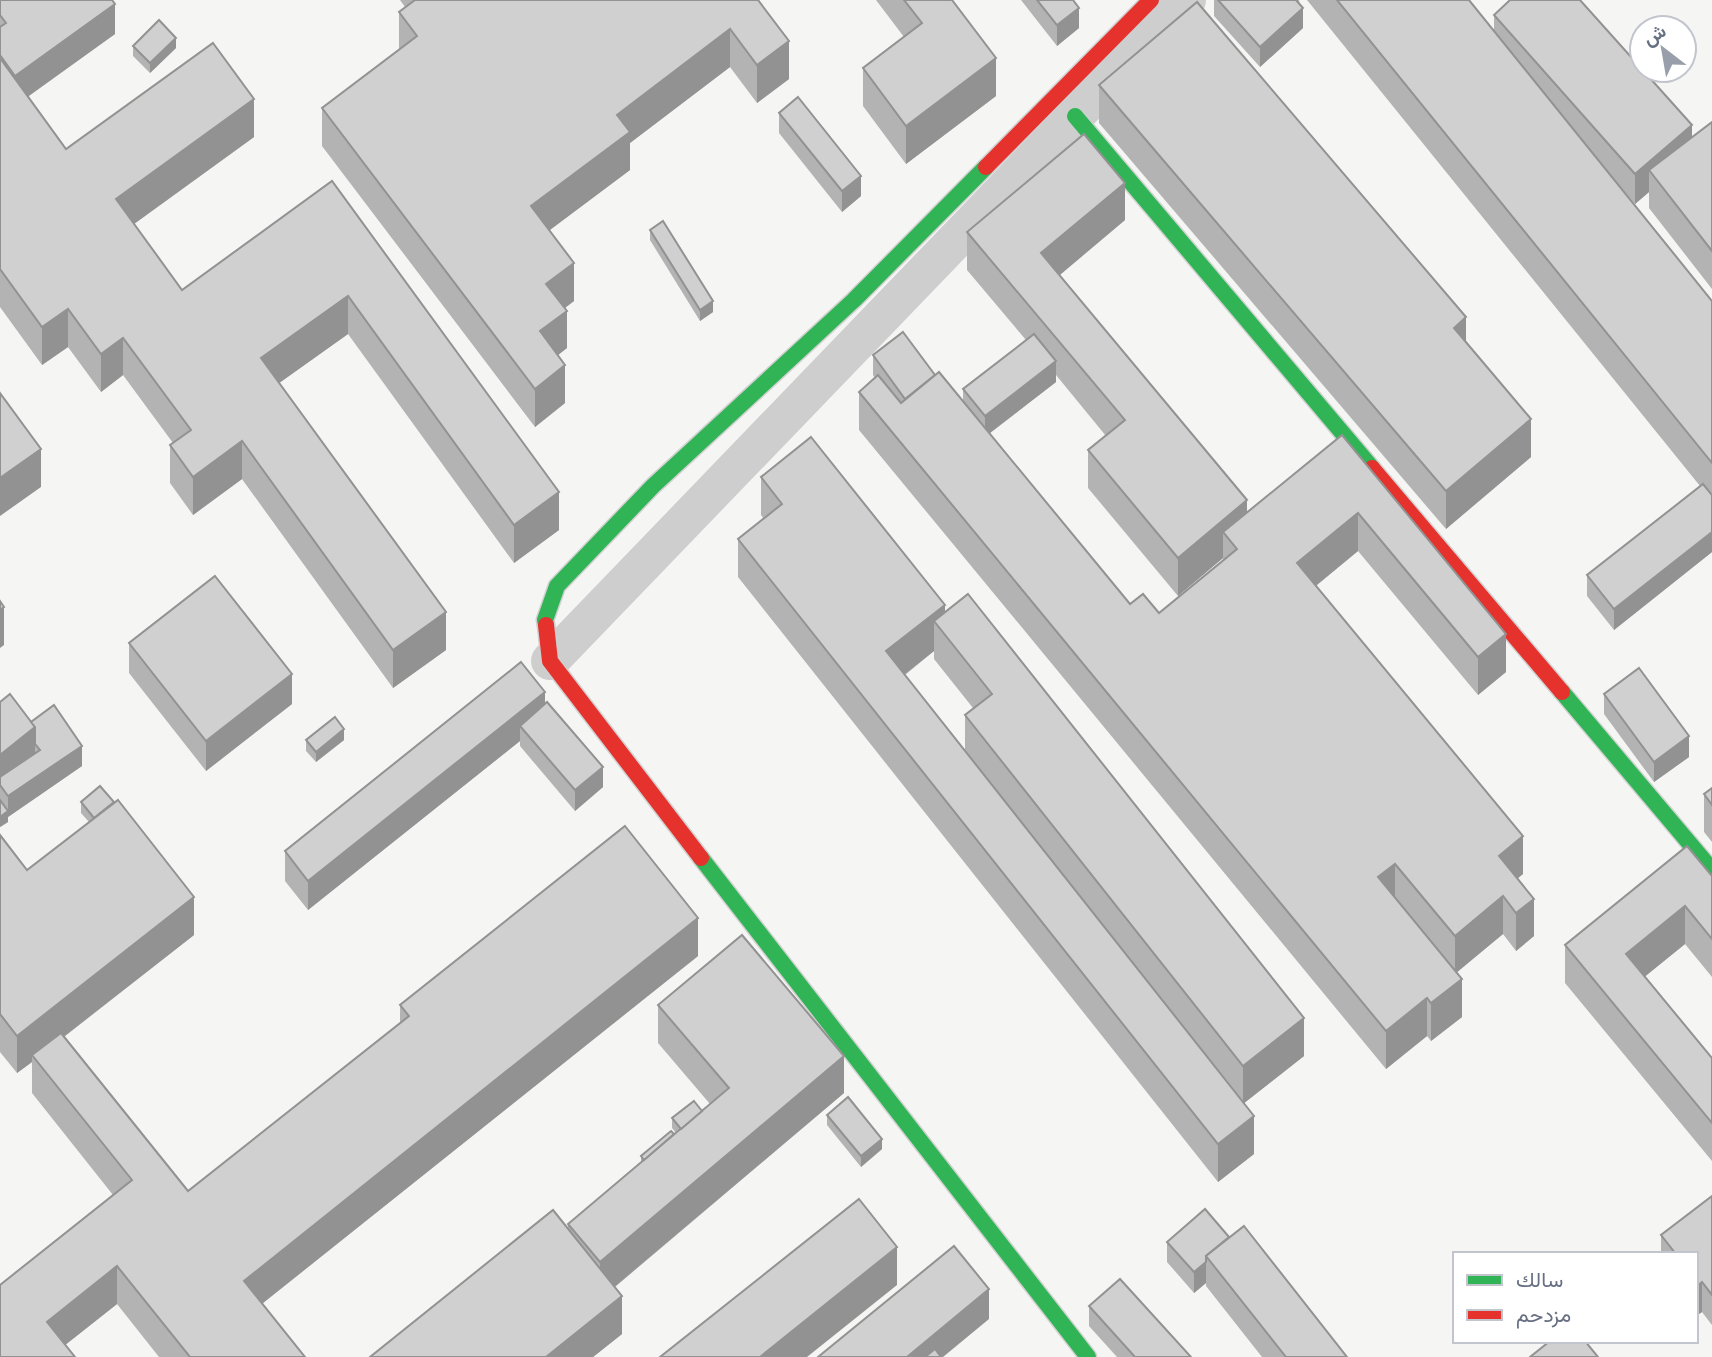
<svg xmlns="http://www.w3.org/2000/svg" width="1712" height="1357" font-family="Barlow,Vazirmatn,sans-serif">
  <style>
    .lines { fill: none; stroke-linecap: round; stroke-linejoin: round }
    .fast-casing { stroke: #d1d1d2; stroke-width: 19 }
    .jam-casing { stroke: #d1d1d2; stroke-width: 19 }
    .street { stroke: #cececf; stroke-width: 38 }
    .fast { stroke: #30b455; stroke-width: 16 }
    .jam { stroke: #e5322d; stroke-width: 16 }
    .wall { fill: #b3b3b4; fill-rule: evenodd }
    .shaded-wall { fill: #929292 }
    .building { fill: #d0d0d1; stroke: #929292; stroke-width: 2 }
  </style>
  <rect width="100%" height="100%" fill="#f5f5f4"/>
  <g class="lines">
    <g class="fast-casing">
      <g id="fast">
        <path d="M1075,116L1372,468"/>
        <path d="M546,625L545,620L557,586L653,486L854,300L986,167"/>
        <path d="M1562,692L1712,870"/>
        <path d="M701,858L1088,1357"/>
      </g>
    </g>
    <g class="jam-casing">
      <g id="jam">
        <path d="M986,167L1151,0"/>
        <path d="M1372,468L1562,692"/>
        <path d="M546,625L550,661L701,858"/>
      </g>
    </g>
    <path class="street" d="M550,661L1187,0"/>
    <use href="#fast" class="fast"/>
    <use href="#jam" class="jam"/>
  </g>
  <g class="wall">
    <path d="M0,0L115,34L28,96L66,149L254,137L134,224L182,290L332,181L559,530L514,563L348,334L279,383L446,650L393,688L242,479L193,515L170,483V445L173,443L123,375L101,392L68,347L42,365L0,307Z"/>
    <path d="M400,0H758L789,79L757,103L730,67L630,143V170L550,230L574,301L565,308L567,348L558,355L565,403L535,427L322,146V108L399,50V12L405,7Z"/>
    <path d="M876,0H952L996,96L906,164L863,106V68L904,37Z"/>
    <path d="M1021,0H1073L1079,28L1057,46Z"/>
    <path d="M1214,0H1299L1303,28L1260,67L1214,16Z"/>
    <path d="M1307,0H1469L1494,31V15L1692,137L1712,122V289L1649,208V192L1635,204L1617,183L1712,301V552L1614,630L1587,596V575L1700,486Z"/>
    <path d="M133,46L176,48L150,73L133,56Z"/>
    <path d="M1099,85L1466,342L1531,457L1446,529L1099,123Z"/>
    <path d="M779,113L861,196L842,212L779,133Z"/>
    <path d="M1125,220L1059,275L1247,513L1342,435L1506,672L1478,695L1358,551L1316,586L1523,874L1517,878L1534,936L1516,951L1503,934L1456,972L1462,1017L1431,1041L1427,1036L1386,1069L859,430V392L875,378L873,375V355L935,375L963,402V389L1026,340L967,270V232ZM1056,375L1106,436L1088,450V488L1178,596L1223,558V560L1159,613L1130,604L989,433L1056,382Z"/>
    <path d="M650,230L713,312L700,321L650,240Z"/>
    <path d="M761,477L945,613L1304,1056L1244,1103L1254,1154L1218,1182L738,577V539L764,519L761,515ZM934,651V659L973,708L965,715V751L905,675Z"/>
    <path d="M129,643L292,704L206,771L129,673Z"/>
    <path d="M1604,694L1689,757L1654,782L1604,714Z"/>
    <path d="M0,702L31,722L82,766L8,817V816V822L0,827Z"/>
    <path d="M545,705L603,787L575,811L520,746V741L308,910L285,881V851Z"/>
    <path d="M306,740H344L316,762L306,751Z"/>
    <path d="M1712,788V842L1704,832V794Z"/>
    <path d="M81,802L194,935L64,1037L188,1191L400,1024V1005L698,956L262,1304L305,1357H159L117,1304L65,1345L0,1357L113,1195L32,1093V1062L17,1073L0,1052V835L27,870L89,822L81,813Z"/>
    <path d="M1712,876V977L1685,944L1645,976L1712,1058V1161L1565,983V945Z"/>
    <path d="M658,1005L844,1093L615,1287L622,1334L593,1357H370L568,1229V1224L641,1162V1156L676,1133L672,1128V1118L702,1111L710,1104L658,1043Z"/>
    <path d="M827,1115L882,1149L861,1167L827,1125Z"/>
    <path d="M1712,1196V1325L1702,1312L1696,1316V1254H1661V1235Z"/>
    <path d="M1229,1237L1347,1357H1262L1206,1286V1283L1194,1293L1167,1262V1242Z"/>
    <path d="M1089,1306L1191,1357H1117L1089,1326Z"/>
  </g>
  <g class="shaded-wall">
    <path d="M115,4V34L15,106V76Z"/>
    <path d="M1079,8V28L1057,46V25Z"/>
    <path d="M1303,8V28L1260,67V47Z"/>
    <path d="M730,29V67L630,143V170L531,244V206L617,115Z"/>
    <path d="M176,38V48L150,73V63Z"/>
    <path d="M789,41V79L757,103V65Z"/>
    <path d="M996,58V96L906,164V126Z"/>
    <path d="M254,99V137L116,237V199Z"/>
    <path d="M1692,125V154L1649,170V192L1635,204V174Z"/>
    <path d="M861,176V196L842,212V191Z"/>
    <path d="M1125,183V220L1041,291V253Z"/>
    <path d="M574,263V301L546,322V284Z"/>
    <path d="M348,296V334L261,396V358Z"/>
    <path d="M713,301V312L700,321V310Z"/>
    <path d="M68,309V347L42,365V327Z"/>
    <path d="M567,311V348L540,369V331Z"/>
    <path d="M1466,317V355L1454,328Z"/>
    <path d="M123,338V375L101,392V354Z"/>
    <path d="M1056,361V382L985,437V416Z"/>
    <path d="M565,365V403L535,427V389Z"/>
    <path d="M1531,419V457L1446,529V491Z"/>
    <path d="M242,441V479L193,515V477Z"/>
    <path d="M41,449V487L0,516V478Z"/>
    <path d="M559,492V530L514,563V525Z"/>
    <path d="M1247,500V538L1223,532V558L1178,596V558Z"/>
    <path d="M1358,513V551L1297,601V563Z"/>
    <path d="M1712,532V552L1614,630V609Z"/>
    <path d="M945,605V634L934,621V651L886,689V651Z"/>
    <path d="M4,607V645L0,648V610Z"/>
    <path d="M446,612V650L393,688V650Z"/>
    <path d="M1506,634V672L1478,695V657Z"/>
    <path d="M292,674V704L206,771V741Z"/>
    <path d="M545,692V721L520,726V741L308,910V881Z"/>
    <path d="M35,727V765L0,785V755Z"/>
    <path d="M344,729V740L316,762V752Z"/>
    <path d="M1689,736V757L1654,782V762Z"/>
    <path d="M82,746V766L8,817V796Z"/>
    <path d="M603,767V787L575,811V790Z"/>
    <path d="M8,811V822L0,827V817Z"/>
    <path d="M1523,836V874L1499,894V856Z"/>
    <path d="M1395,864V901L1378,877Z"/>
    <path d="M1503,896V934L1455,974V936Z"/>
    <path d="M194,897V935L35,1059L32,1055V1062L17,1073V1036Z"/>
    <path d="M1534,899V936L1516,951V913Z"/>
    <path d="M1685,906V944L1626,992V954Z"/>
    <path d="M698,918V956L244,1318V1281Z"/>
    <path d="M1462,979V1017L1431,1041V1003Z"/>
    <path d="M1427,998V1036L1386,1069V1031Z"/>
    <path d="M1304,1018V1056L1243,1104V1066Z"/>
    <path d="M844,1056V1093L600,1299V1262Z"/>
    <path d="M1254,1116V1154L1218,1182V1144Z"/>
    <path d="M882,1139V1149L861,1167V1156Z"/>
    <path d="M897,1247V1285L807,1357H760Z"/>
    <path d="M1206,1262V1283L1194,1293V1272Z"/>
    <path d="M117,1266V1304L50,1357L47,1322Z"/>
    <path d="M1702,1282V1312L1696,1316V1287Z"/>
    <path d="M989,1289V1319L943,1357H907Z"/>
    <path d="M622,1296V1334L593,1357H546Z"/>
  </g>
  <g class="building">
    <path d="M0,0H112L115,4L15,76L0,55V27L6,23L0,15Z"/>
    <path d="M415,0H758L789,41L757,65L730,29L617,115L630,132L531,206L574,263L546,284L567,311L540,331L565,365L535,389L322,108L417,36L399,12Z"/>
    <path d="M904,0H952L996,58L906,126L863,68L922,23Z"/>
    <path d="M1037,0H1073L1079,8L1057,25Z"/>
    <path d="M1218,0H1296L1303,8L1260,47Z"/>
    <path d="M1337,0H1469L1712,301V463Z"/>
    <path d="M1510,0H1580L1692,125L1635,174L1494,15Z"/>
    <path d="M1197,2L1466,317L1454,328L1531,419L1446,491L1099,85Z"/>
    <path d="M159,20L176,38L150,63L133,46Z"/>
    <path d="M213,43L254,99L116,199L182,290L332,181L559,492L514,525L348,296L261,358L446,612L393,650L242,441L193,477L170,445L191,430L123,338L101,354L68,309L42,327L0,269V58L66,149Z"/>
    <path d="M798,97L861,176L842,191L779,113Z"/>
    <path d="M1712,122V251L1649,170Z"/>
    <path d="M1084,134L1125,183L1041,253L1247,500L1178,558L1088,450L1125,420L967,232Z"/>
    <path d="M663,221L713,301L700,310L650,230Z"/>
    <path d="M903,332L935,375L905,399L873,355Z"/>
    <path d="M1034,334L1056,361L985,416L963,389Z"/>
    <path d="M939,372L1130,604L1143,594L1159,613L1237,549L1223,532L1342,435L1506,634L1478,657L1358,513L1297,563L1523,836L1499,856L1534,899L1516,913L1503,896L1455,936L1395,864L1378,877L1462,979L1431,1003L1427,998L1386,1031L859,392L878,375L901,403Z"/>
    <path d="M0,393L41,449L0,478Z"/>
    <path d="M811,437L945,605L886,651L1254,1116L1218,1144L738,539L782,504L761,477Z"/>
    <path d="M1703,484L1712,495V532L1614,609L1587,575Z"/>
    <path d="M215,576L292,674L206,741L129,643Z"/>
    <path d="M968,594L1304,1018L1243,1066L965,715L992,694L934,621Z"/>
    <path d="M0,601L4,607L0,610Z"/>
    <path d="M521,662L545,692L308,881L285,851Z"/>
    <path d="M1639,668L1689,736L1654,762L1604,694Z"/>
    <path d="M10,694L35,727L0,755V702Z"/>
    <path d="M547,702L603,767L575,790L520,726Z"/>
    <path d="M54,705L82,746L8,796L0,785V777L40,750L35,744V727L31,722Z"/>
    <path d="M335,717L344,729L316,752L306,740Z"/>
    <path d="M100,786L114,802L94,818L81,802Z"/>
    <path d="M1712,788V805L1704,794Z"/>
    <path d="M0,800L8,811L0,817Z"/>
    <path d="M118,800L194,897L17,1036L0,1014V835L27,870Z"/>
    <path d="M625,826L698,918L244,1281L305,1357H190L117,1266L47,1322L75,1357H0V1285L132,1180L32,1055L61,1033L188,1191L409,1016L400,1005Z"/>
    <path d="M1687,846L1712,876V939L1685,906L1626,954L1712,1058V1123L1565,945Z"/>
    <path d="M742,935L844,1056L600,1262L568,1224L729,1088L658,1005Z"/>
    <path d="M848,1097L882,1139L861,1156L827,1115Z"/>
    <path d="M694,1101L702,1111L681,1129L672,1118Z"/>
    <path d="M671,1131L674,1134L644,1160L641,1156Z"/>
    <path d="M1712,1196V1295L1702,1282L1696,1287V1254H1676L1661,1235Z"/>
    <path d="M859,1199L897,1247L760,1357H660Z"/>
    <path d="M1205,1209L1229,1237L1206,1256V1262L1194,1272L1167,1242Z"/>
    <path d="M553,1210L622,1296L546,1357H370Z"/>
    <path d="M1244,1226L1347,1357H1286L1206,1256Z"/>
    <path d="M954,1246L989,1289L907,1357H818Z"/>
    <path d="M1120,1279L1191,1357H1135L1089,1306Z"/>
    <path d="M1550,1341H1585L1598,1357H1530Z"/>
    <path d="M935,1349L941,1357H925Z"/>
  </g>
  <rect x="1453" y="1252" width="245" height="91" fill="#ffffff" stroke="#c2c5cd" stroke-width="2"/>
  <rect x="1467" y="1275" width="35" height="10" fill="#30b455" stroke="#c2c5cd" stroke-width="2"/>
  <text x="1516" y="1287" font-size="21" fill="#676f83">سالك</text>
  <rect x="1467" y="1310" width="35" height="10" fill="#e5322d" stroke="#c2c5cd" stroke-width="2"/>
  <text x="1516" y="1322" font-size="21" fill="#676f83">مزدحم</text>
  <g transform="translate(1663 49) rotate(329)"><circle r="33" fill="#ffffff" stroke="#c2c5cd" stroke-width="2"/>
  <path d="M0-5L12 26L0 18L-12 26Z" fill="#999eab"/>
  <text y="-10" font-size="19" font-weight="bold" text-anchor="middle" fill="#676f83">ش</text>
  </g>
</svg>
